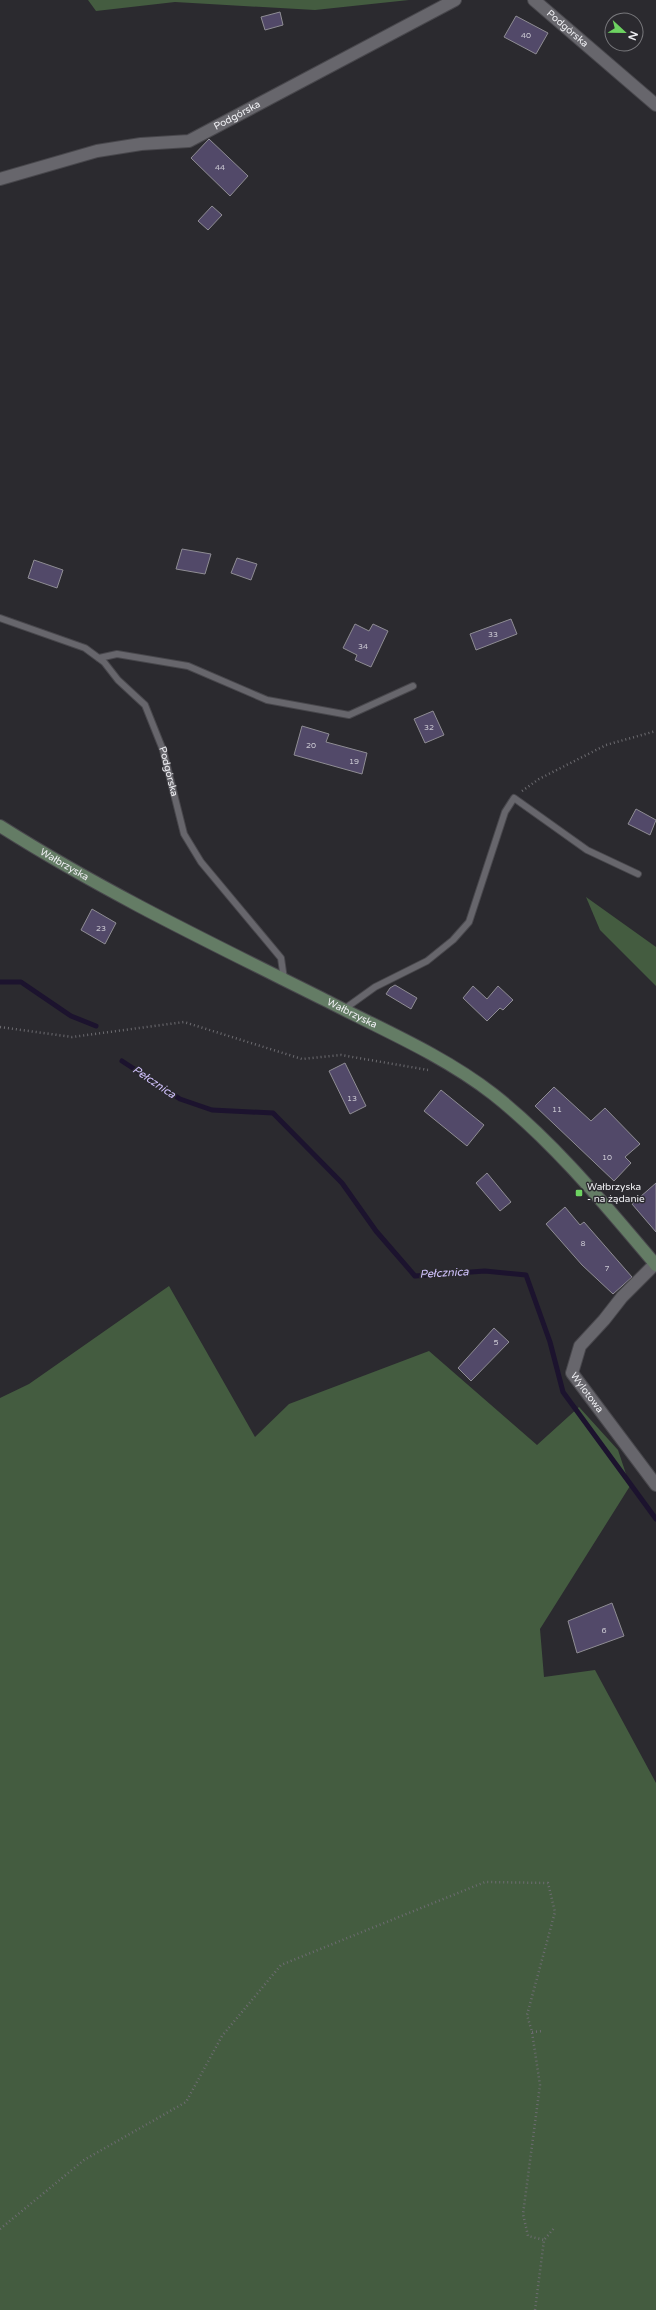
<svg xmlns="http://www.w3.org/2000/svg" width="656" height="2310" font-family="'Varela Round',sans-serif">
  <style>
    .forest { fill: #445c40 }
    .lines { fill: none; stroke-linecap: round; stroke-linejoin: round }
    .stream { stroke: #1c132e; stroke-width: 5 }
    .building { fill: #524969; stroke: #8f8d94 }
    .lane-casing { stroke: #48474c; stroke-width: 8 }
    .street-casing { stroke: #48474c; stroke-width: 14 }
    .secondary-casing { stroke: #48474c; stroke-width: 14 }
    .path { stroke: #6d6c71; stroke-width: 2.5; stroke-dasharray: 1 3; stroke-linecap: butt }
    .lane { stroke: #67666c; stroke-width: 6 }
    .street { stroke: #67666c; stroke-width: 12 }
    .secondary { stroke: #647c65; stroke-width: 12 }
    .poi-dot { fill: #6dd361; stroke: #2b2a2f; stroke-width: 1.5 }
    .labels { text-anchor: middle; dominant-baseline: central; stroke-width: 3; stroke-linejoin: round; paint-order: stroke }
    .number-label { font-size: 8px; fill: #c8c6d0 }
    .street-label { font-size: 10px; fill: #efeff3; stroke: #2b2a2f }
    .poi-label { font-size: 10px; fill: #efeff3; stroke: #2b2a2f; text-anchor: start }
    .water-label { font-size: 11px; font-style: italic; fill: #d1c2fd; stroke: #2b2a2f }
  </style>
  <rect width="100%" height="100%" fill="#2b2a2f"/>
  <g class="forest">
    <path d="M88,0H409L315,10L175,2L96,11Z"/>
    <path d="M586,897L656,947V986L600,930Z"/>
    <path d="M169,1286L255,1437L289,1404L429,1351L537,1445L579,1407L618,1450L630,1486L540,1629L544,1677L595,1670L656,1783V2310H0V1398L29,1384Z"/>
  </g>
  <g class="lines">
    <g class="stream">
      <path d="M0,982H21L71,1016L96,1026"/>
      <path d="M122,1061L180,1099L212,1110L273,1113L342,1183L376,1231L415,1276L485,1271L526,1275L550,1342L563,1392L656,1519"/>
    </g>
  </g>
  <g class="building">
    <path d="M280,12L283,25L265,30L261,17Z"/>
    <path d="M516,16L548,33L536,54L504,37Z"/>
    <path d="M209,139L248,176L230,196L191,158Z"/>
    <path d="M212,206L222,215L208,230L198,221Z"/>
    <path d="M182,549L211,554L205,574L176,569Z"/>
    <path d="M237,558L257,564L251,580L231,573Z"/>
    <path d="M34,560L63,570L57,588L28,578Z"/>
    <path d="M511,619L517,634L476,650L470,634Z"/>
    <path d="M355,624L369,631L373,624L388,631L371,667L355,660L357,655L343,648Z"/>
    <path d="M433,711L444,735L425,743L414,719Z"/>
    <path d="M302,726L329,734L326,742L367,753L362,774L294,755Z"/>
    <path d="M636,809L656,820L650,835L628,824Z"/>
    <path d="M92,909L116,923L105,944L81,930Z"/>
    <path d="M395,985L417,998L411,1009L386,994L390,988Z"/>
    <path d="M473,986L487,999L498,986L513,1000L503,1010L500,1008L487,1021L463,998Z"/>
    <path d="M345,1063L366,1106L350,1114L329,1071Z"/>
    <path d="M554,1087L591,1121L605,1108L640,1144L625,1157L631,1163L614,1181L535,1106Z"/>
    <path d="M441,1090L484,1125L467,1146L424,1111Z"/>
    <path d="M487,1173L511,1202L500,1211L476,1183Z"/>
    <path d="M656,1183V1232L632,1204Z"/>
    <path d="M565,1207L580,1225L584,1222L632,1277L613,1294L582,1265L546,1224Z"/>
    <path d="M494,1328L509,1342L471,1381L458,1368Z"/>
    <path d="M612,1603L624,1636L577,1653L568,1621Z"/>
  </g>
  <g class="lines">
    <g class="lane-casing">
      <g id="lane">
        <path id="s1" d="M0,618L85,648L104,662L118,680L145,705L163,750L184,834L201,862L281,958L284,979"/>
        <path d="M99,658L117,654L188,666L267,700L349,715L413,686"/>
        <path d="M343,1010L375,987L427,961L453,940L469,922L505,812L514,798L587,850L638,874"/>
      </g>
    </g>
    <g class="street-casing">
      <g id="street">
        <path id="s2" d="M534,0L656,105"/>
        <path id="s3" d="M0,179L97,151L141,144L189,141L455,0"/>
        <path id="s4" d="M655,1264L622,1297L604,1320L580,1346L572,1373L656,1485"/>
      </g>
    </g>
    <g class="secondary-casing">
      <g id="secondary">
        <path id="s5" d="M0,826C104,892 215,945 325,1000C381,1029 443,1055 493,1094C554,1142 606,1206 656,1265"/>
      </g>
    </g>
    <g class="path">
      <path d="M522,791L539,779L606,745L656,731"/>
      <path d="M0,1027L72,1037L184,1022L302,1059L341,1055L428,1070"/>
      <path d="M532,2032L543,2031"/>
      <path d="M0,2229L84,2160L186,2102L222,2036L281,1965L485,1882L548,1883L555,1912L527,2015L532,2032L540,2085L523,2214L528,2236L544,2240"/>
      <path d="M535,2310L544,2240L555,2227"/>
    </g>
    <use href="#lane" class="lane"/>
    <use href="#street" class="street"/>
    <use href="#secondary" class="secondary"/>
  </g>
  <rect class="poi-dot" x="575" y="1189" width="8" height="8" rx="2"/>
  <g class="labels">
    <g class="number-label">
      <text x="526" y="35">40</text>
      <text x="220" y="167">44</text>
      <text x="493" y="634">33</text>
      <text x="363" y="646">34</text>
      <text x="429" y="727">32</text>
      <text x="311" y="745">20</text>
      <text x="354" y="761">19</text>
      <text x="101" y="928">23</text>
      <text x="352" y="1098">13</text>
      <text x="557" y="1109">11</text>
      <text x="607" y="1157">10</text>
      <text x="583" y="1243">8</text>
      <text x="607" y="1268">7</text>
      <text x="496" y="1342">5</text>
      <text x="604" y="1630">6</text>
    </g>
    <g class="street-label">
      <text stroke="none"><textPath href="#s2" startOffset="44">Podgórska</textPath></text>
      <text stroke="none"><textPath href="#s3" startOffset="248">Podgórska</textPath></text>
      <text stroke="none"><textPath href="#s1" startOffset="244">Podgórska</textPath></text>
      <text stroke="none"><textPath href="#s5" startOffset="75">Wałbrzyska</textPath></text>
      <text stroke="none"><textPath href="#s5" startOffset="399">Wałbrzyska</textPath></text>
      <text stroke="none"><textPath href="#s4" startOffset="164">Wylotowa</textPath></text>
    </g>
    <g class="poi-label">
      <text x="587" y="1187">Wałbrzyska<tspan x="587" dy="12">- na żądanie</tspan></text>
    </g>
    <g class="water-label">
      <text transform="translate(154 1082) rotate(34)">Pełcznica</text>
      <text transform="translate(444 1273) rotate(-3)">Pełcznica</text>
    </g>
  </g>
  <g transform="translate(624 32) rotate(112)"><circle r="19" fill="#2b2a2f" stroke="#79797d"/>
  <path d="M0-3L7 15L0 10L-7 15Z" fill="#6dd361"/>
  <text y="-6" font-size="11" font-weight="bold" text-anchor="middle" fill="#efeff3">N</text>
  </g>
</svg>
